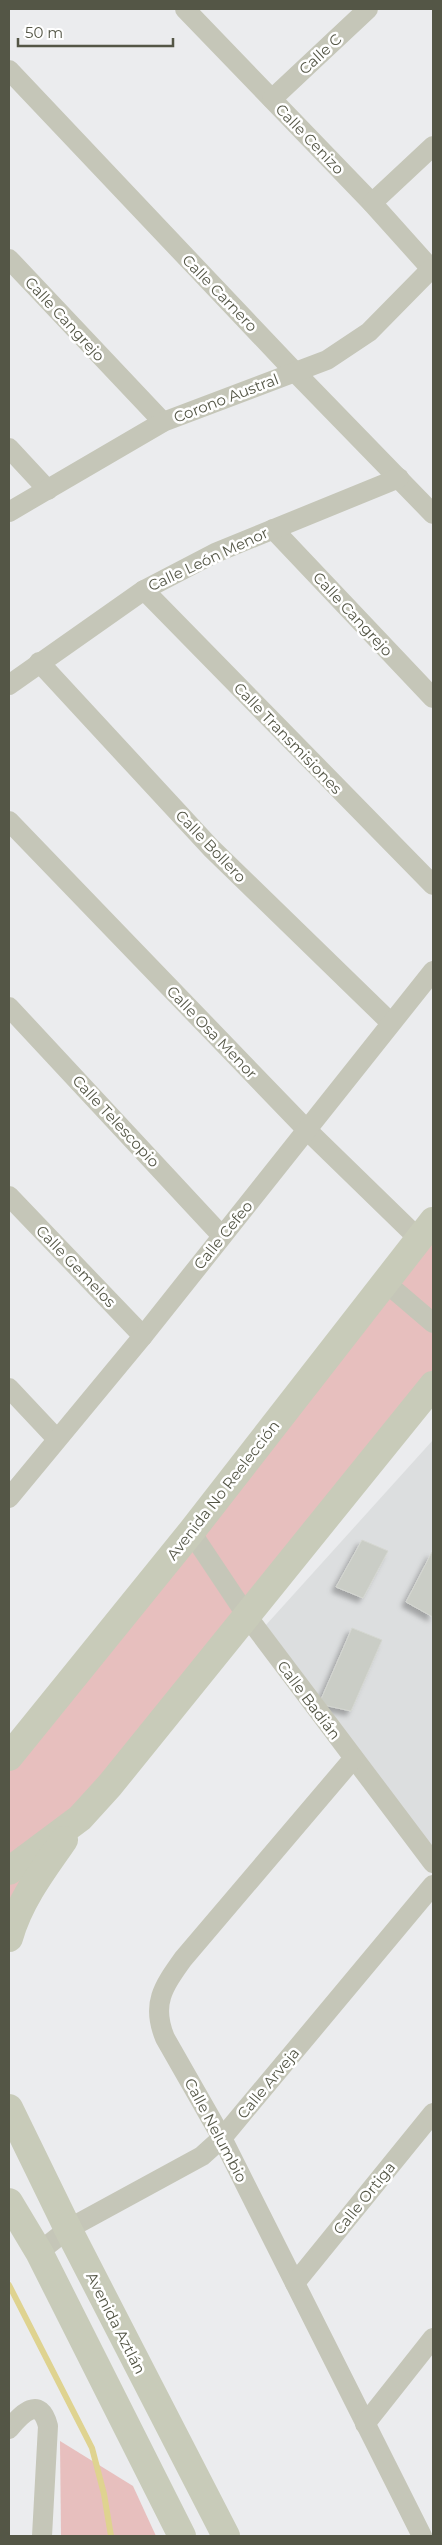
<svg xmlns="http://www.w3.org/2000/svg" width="442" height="2545" font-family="Montserrat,sans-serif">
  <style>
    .education { fill: #dcdedf }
    .green { fill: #e7bfbe }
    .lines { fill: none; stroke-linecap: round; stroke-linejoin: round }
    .stream { stroke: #dfd390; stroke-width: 6 }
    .building { fill: #cacdc6; stroke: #d4d6d0; filter: url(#shadow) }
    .minor { stroke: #c5c6b8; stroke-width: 20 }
    .secondary { stroke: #c8cbb9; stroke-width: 28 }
    .labels { text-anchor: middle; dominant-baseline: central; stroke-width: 5; stroke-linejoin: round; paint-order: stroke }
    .street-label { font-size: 15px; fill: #545646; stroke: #fff }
  </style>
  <defs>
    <filter id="shadow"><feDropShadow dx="-4.5" dy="4.5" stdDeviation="2.5" flood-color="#0004"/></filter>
  </defs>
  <rect width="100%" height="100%" fill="#ebecee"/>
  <path class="education" d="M433,1440V1850L266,1625Z"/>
  <g class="green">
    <path d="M433,1220V1385L80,1818L9,1938V1757Z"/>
    <path d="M60,2441L133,2486L156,2536H61Z"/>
  </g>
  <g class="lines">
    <path class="stream" d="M9,2285L92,2448L104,2494L111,2536"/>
  </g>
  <g class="building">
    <path d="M362,1540L388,1551L363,1598L336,1587Z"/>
    <path d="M432,1552L433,1553V1617L406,1602Z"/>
    <path d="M352,1628L382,1640L351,1711L319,1704Z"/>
  </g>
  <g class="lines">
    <g class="minor">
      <path d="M185,9L372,203L433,271"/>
      <path d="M9,70L294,371L433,514"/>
      <path d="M272,99L368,9"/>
      <path d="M372,203L433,146"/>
      <path d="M9,259L163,422"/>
      <path d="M9,448L48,490"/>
      <path d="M9,512L163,422L327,360L369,332L431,269"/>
      <path d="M273,529L433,698"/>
      <path d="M144,590L433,885"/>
      <path d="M39,662L211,848L391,1023"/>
      <path d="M9,685L144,590L215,553L399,478"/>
      <path d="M9,821L307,1130L419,1239"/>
      <path d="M9,1007L222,1236"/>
      <path d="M9,1196L143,1336"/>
      <path d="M385,1282L433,1323"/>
      <path d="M9,1388L56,1438"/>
      <path d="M9,1498L143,1336L433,971"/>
      <path d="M191,1532L247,1616L433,1863"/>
      <path d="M353,1759L183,1959C163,1987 151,2004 165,2038L222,2138L422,2536"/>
      <path d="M39,2252L68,2229L202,2156L222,2138L433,1885"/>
      <path d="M295,2283L433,2113"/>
      <path d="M365,2424L433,2338"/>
      <path d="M9,2429C22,2413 40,2395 48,2426L42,2536"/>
    </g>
    <g class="secondary">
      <path d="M9,1757L191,1532L433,1221"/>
      <path d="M9,1871L80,1818L110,1785L433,1385"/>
      <path d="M9,1938C19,1902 42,1871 64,1840"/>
      <path d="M9,2108L68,2229L226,2536"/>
      <path d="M9,2202L39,2252L182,2536"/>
    </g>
  </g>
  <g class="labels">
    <g class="street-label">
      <text transform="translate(320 54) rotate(-43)">Calle C</text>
      <text transform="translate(310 139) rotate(46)">Calle Cenizo</text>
      <text transform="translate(220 293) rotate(46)">Calle Carnero</text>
      <text transform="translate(65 319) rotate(47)">Calle Cangrejo</text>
      <text transform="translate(226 398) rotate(-21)">Corono Austral</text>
      <text transform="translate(208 559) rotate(-25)">Calle León Menor</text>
      <text transform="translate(353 614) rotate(47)">Calle Cangrejo</text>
      <text transform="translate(288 738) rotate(46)">Calle Transmisiones</text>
      <text transform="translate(211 846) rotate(46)">Calle Bollero</text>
      <text transform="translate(212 1032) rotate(46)">Calle Osa Menor</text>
      <text transform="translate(116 1121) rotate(47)">Calle Telescopio</text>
      <text transform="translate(223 1235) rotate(-51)">Calle Cefeo</text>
      <text transform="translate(76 1266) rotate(46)">Calle Gemelos</text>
      <text transform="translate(223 1490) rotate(-52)">Avenida No Reelección</text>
      <text transform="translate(309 1700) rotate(53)">Calle Badián</text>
      <text transform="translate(268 2083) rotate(-50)">Calle Arveja</text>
      <text transform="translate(216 2130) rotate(62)">Calle Nelumbio</text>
      <text transform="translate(364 2198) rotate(-51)">Calle Ortiga</text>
      <text transform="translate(116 2323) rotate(63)">Avenida Aztlán</text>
    </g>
  </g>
  <rect width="442" height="2545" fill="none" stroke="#545646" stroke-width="20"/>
  <path d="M18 38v8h155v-8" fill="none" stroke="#545646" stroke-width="2.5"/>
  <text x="25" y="38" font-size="15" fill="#545646" stroke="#ffffff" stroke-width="4" paint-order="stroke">50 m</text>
</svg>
